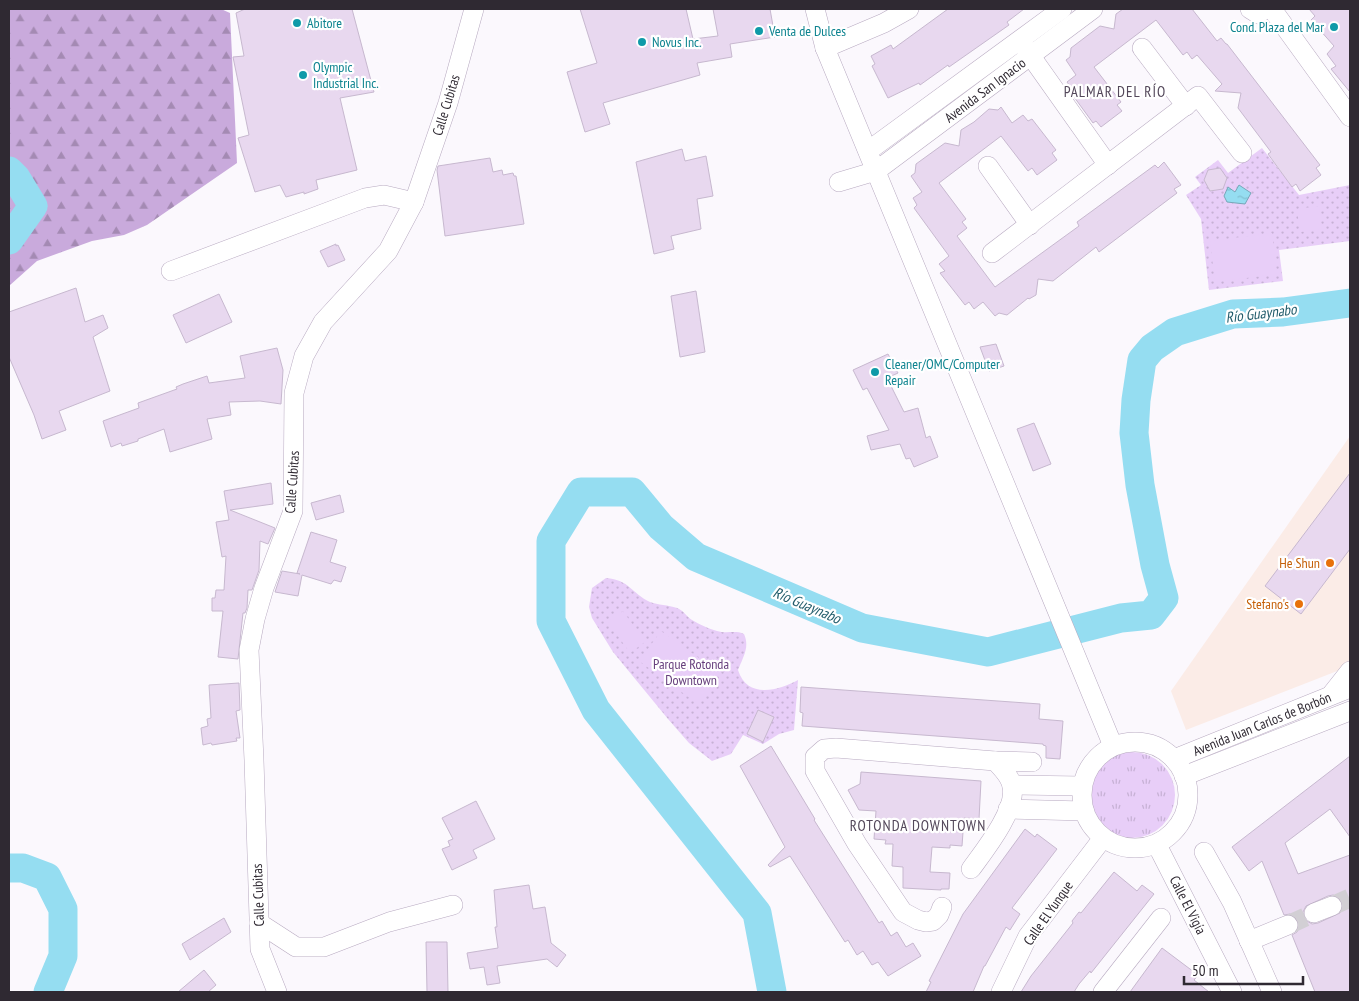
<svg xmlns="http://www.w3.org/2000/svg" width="1359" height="1001" font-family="'PT Sans Narrow',sans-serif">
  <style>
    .commercial { fill: #fbece7 }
    .grass { fill: url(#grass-tufts) }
    .forest { fill: url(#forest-firs) }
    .park { fill: url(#park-dots) }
    .pitch { fill: #e8cef8 }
    .water { fill: url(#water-ripples); stroke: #76a7b8 }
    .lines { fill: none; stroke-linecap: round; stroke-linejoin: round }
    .river { stroke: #95ddf1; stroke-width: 29 }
    .building { fill: #e8d8ef; stroke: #c7b8cf; fill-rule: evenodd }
    .minor-tunnel { stroke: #d2cfd4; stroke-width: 19; stroke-dasharray: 19 9; stroke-linecap: butt }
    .minor-casing { stroke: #b8aac1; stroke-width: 20 }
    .minor { stroke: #fff; stroke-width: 19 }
    .culture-dot { fill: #0f9aa8; stroke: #fff; stroke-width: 2 }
    .food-dot { fill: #e8710a; stroke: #fff; stroke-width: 2 }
    .labels { text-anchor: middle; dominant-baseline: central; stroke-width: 4.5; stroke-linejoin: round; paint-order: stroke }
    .culture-label { font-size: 14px; fill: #0d838f; stroke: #fff; text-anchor: start }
    .street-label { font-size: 14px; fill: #2f2932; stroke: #fff }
    .food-label { font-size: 14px; fill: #c56008; stroke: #fff; text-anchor: end }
    .park-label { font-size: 14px; fill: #663f7c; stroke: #fff }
    .neighbourhood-label { font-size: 15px; letter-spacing: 1px; fill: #53475a; stroke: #fff }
    .water-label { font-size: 15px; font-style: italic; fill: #225c6b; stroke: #fff }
  </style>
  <defs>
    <pattern id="grass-tufts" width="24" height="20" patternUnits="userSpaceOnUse" patternTransform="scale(1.25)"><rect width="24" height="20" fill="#e8cef8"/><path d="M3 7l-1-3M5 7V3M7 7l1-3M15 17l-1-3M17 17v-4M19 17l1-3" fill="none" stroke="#c7b1d5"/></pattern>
    <pattern id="forest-firs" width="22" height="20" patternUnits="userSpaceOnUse" patternTransform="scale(1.25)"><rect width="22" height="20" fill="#c9aadc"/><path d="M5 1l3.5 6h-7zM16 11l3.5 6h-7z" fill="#a48ab3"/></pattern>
    <pattern id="park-dots" width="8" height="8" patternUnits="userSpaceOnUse" patternTransform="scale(1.25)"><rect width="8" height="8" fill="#e8cef8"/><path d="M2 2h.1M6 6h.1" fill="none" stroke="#c7b1d5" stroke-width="1.8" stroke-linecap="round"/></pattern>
    <pattern id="water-ripples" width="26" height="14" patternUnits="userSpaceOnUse" patternTransform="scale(1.25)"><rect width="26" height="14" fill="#95ddf1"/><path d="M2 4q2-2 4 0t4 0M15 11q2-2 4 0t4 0" fill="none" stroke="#81becf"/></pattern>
  </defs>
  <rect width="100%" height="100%" fill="#fbf8fd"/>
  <path class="commercial" d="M1350,436V666L1186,730L1171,691Z"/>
  <circle class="grass" cx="1132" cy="795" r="43"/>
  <path class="forest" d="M9,9H221L230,13L237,163L147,225L124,235L92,241L37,261L9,286Z"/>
  <g class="park">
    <path d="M1262,148L1299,195L1350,185V241L1279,250L1283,281L1209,290L1201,219L1186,195L1201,185L1195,177L1218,160L1228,173Z"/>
    <path d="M606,578C630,580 631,593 650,602C658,605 668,605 677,608C683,610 686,616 692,620C699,624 709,629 717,631C726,634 736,630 744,634C750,647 743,657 738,670C747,699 778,691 798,680L794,730L779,734L763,744L743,735L731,754L712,761L689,743L668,719L613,652L592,618L589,607L592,588Z"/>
  </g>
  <g class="pitch">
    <path d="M1319,206L1322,229L1300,232L1297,209Z"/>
    <path d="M1272,233L1277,274L1215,282L1210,241Z"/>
    <path d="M623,611L645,642L630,653L608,622Z"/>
    <path d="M661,631L720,673L698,704L639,661Z"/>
  </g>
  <path class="water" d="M1239,185L1251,193L1245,204L1227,202L1224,196L1228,187L1235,192Z"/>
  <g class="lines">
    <g class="river">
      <path d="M9,171L16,178L33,206L9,240"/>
      <path d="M9,868H23L47,877L63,909V956L48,992"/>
      <path d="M772,992L757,913L596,710L551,621V541L581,492H632L661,527L696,557L862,628L988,652L1121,618L1151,615L1164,598L1155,565L1140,485L1134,433L1136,400L1142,360L1152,348L1175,332L1233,314L1283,312L1350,303"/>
    </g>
  </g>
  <g class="building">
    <path d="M245,9H352L374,92L340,98L357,170L316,180L318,189L304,194V192L286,197L280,185L255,192L238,138L249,135L233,57L244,56L236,13Z"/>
    <path d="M580,9H686L693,39L718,36L713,9H770L775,37L730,44L732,57L697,63L700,75L603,103L610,124L585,132L567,72L597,63Z"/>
    <path d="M948,9H1024L1007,22L1009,25L949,67L948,65L920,85L919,83L888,98L872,66L875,64L871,56L891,45L893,49Z"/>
    <path d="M1123,9H1192L1217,41L1221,38L1226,44H1227L1320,165L1316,168L1321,175L1300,191L1296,184L1292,187L1268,154L1271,152L1238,108L1241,93L1215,91L1222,84L1197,55L1192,59L1187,52L1183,55L1156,20L1094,67L1121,102L1117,105L1122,111L1101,127L1096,121L1093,123L1069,90L1071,88L1067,82L1076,75L1066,60L1070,57L1071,48L1100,26L1114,29L1116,14Z"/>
    <path d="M1309,9H1350V92L1331,69L1336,66L1327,54L1334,46L1311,20L1315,16Z"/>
    <path d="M1001,107L1012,123L1023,115L1028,121L1032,119L1056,150L1052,153L1057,160L1037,175L1032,168L1028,171L1001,136L939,183L966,219L962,222L967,228L957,236L995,287L1079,226L1077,222L1155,165L1158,168L1164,162L1181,185L1174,189L1177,193L1099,252L1096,247L1053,281L1038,279L1036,295L1029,299L1028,298L1007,315L999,313L995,316L983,302L974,309L969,302L965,305L940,273L945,271L939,264L949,256L914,208L917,205L913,198L922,192L911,176L915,173L916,164L945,143L959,146L961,130L974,122L989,109L998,110Z"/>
    <path d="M682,149L685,161L706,156L713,196L697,199L701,229L671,236L674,249L654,254L636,162Z"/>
    <path d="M490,158L493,172L502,170L503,175L513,173L514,176H516L524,224L445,236L437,170L438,166Z"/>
    <path d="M1220,168L1227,178L1223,189L1210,191L1204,180L1208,170Z"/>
    <path d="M336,244V246L338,245L345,260L328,267L320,251Z"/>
    <path d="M76,288L85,322L103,315L108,328L93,337L110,391L59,411L66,430L42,439L34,415L9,357V312Z"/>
    <path d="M696,291L705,352L680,357L671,296Z"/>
    <path d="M219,294L232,322L186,343L173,315Z"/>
    <path d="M996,344L1004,366L989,371L980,347Z"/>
    <path d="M277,348L283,370L281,404L260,401L229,402L231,415L207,419L212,439L170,452L164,429L138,439V441L122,446L121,443L111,447L103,421L139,408L138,403L177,389L176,387L183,384L207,376L209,383L245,378L240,356Z"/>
    <path d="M888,354L898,373L887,378L904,412L918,408L926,438L930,436L938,457L914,467L910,458L906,459L900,444L871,450L867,436L889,430L867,388L863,390L853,370Z"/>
    <path d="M1034,423L1051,464L1033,471L1017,429Z"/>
    <path d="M1350,473V549L1301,614L1265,586Z"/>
    <path d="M271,483L273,504L230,510L275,528L268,544L260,541L259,570L252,590H248L247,608L245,613H243L238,659L218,657L223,611H212V598H215L216,590H224L226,556L222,557L216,522L229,520L224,491Z"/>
    <path d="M340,495L344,512L316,520L311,503Z"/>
    <path d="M311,532L337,540L330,562L346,567L341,582L334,580L331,584L302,575L298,596L275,592L282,571L300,574L297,573Z"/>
    <path d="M239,683L240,710L236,711L240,738H236L237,741L212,745L211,743L203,745L201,728L208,726L207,719L211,718L209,685Z"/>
    <path d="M801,687L1040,704L1039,719L1063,721L1060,759L1046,758V746L1043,745V744L802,726L803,713L800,712Z"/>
    <path d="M758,710L774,717L763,742L747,734Z"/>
    <path d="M771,746L815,819L814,820L879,923L882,921L891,936L897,932L906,947L913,943L921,956L888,976L878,962L872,965L863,951L857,955L848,940L845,942L790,856L770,867L768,865L785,847L740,766Z"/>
    <path d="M1350,756V837L1330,809L1285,843L1298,874L1350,855V992H1315L1292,935L1297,932L1299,927L1298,920L1294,916L1290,914L1284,915L1262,861L1249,871L1232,847ZM1333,895L1339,897L1342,901L1343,908L1340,913L1318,923L1312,924L1307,921L1304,918L1303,912L1306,906L1328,896Z"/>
    <path d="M861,772L981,781L979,819L964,818L962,846L950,845V848L932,847L930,872L950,873L949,889H941V890L903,888V867L892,866L893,844H885L886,840L874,839L876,811L859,810L848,790L860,784Z"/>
    <path d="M476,801L495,839L473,850L477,858L452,870L442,849L450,846L448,841L453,839L442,818Z"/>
    <path d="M1025,829L1035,837L1037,834L1057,849L1012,908L1020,914L1010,930L1006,927L985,966H984L973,992H926L931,982L929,981L963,914Z"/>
    <path d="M1114,872L1137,891L1142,885L1154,894L1091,973L1090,971L1079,984L1074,992H1021L1031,976L1073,923L1072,921L1079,912L1081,913Z"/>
    <path d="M529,885L533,909L545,907L551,943L566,955L557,967L547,959L497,966L500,983L487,985L484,967L470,969L467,953L498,948L495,927H497L494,890Z"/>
    <path d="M224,918L231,932L190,960L182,944Z"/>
    <path d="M426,942H447L448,992H427Z"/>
    <path d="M1162,948L1198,975L1194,980L1209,992H1130Z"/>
    <path d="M204,970L216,985L208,992H178Z"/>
  </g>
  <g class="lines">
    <g class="minor-tunnel">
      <path d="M1332,906L1350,898"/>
      <path d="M1288,925L1314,913"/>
    </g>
    <g class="minor-casing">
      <g id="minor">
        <path d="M815,9L825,48L1113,746"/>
        <path d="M1250,9L1258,14L1265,9"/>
        <path d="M1272,9L1350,117"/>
        <path d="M1023,45L1108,165"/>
        <path d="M825,48L884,23L909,9"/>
        <path d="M1142,48L1186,106"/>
        <path d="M868,151L1062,9"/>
        <path d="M988,166L1030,225"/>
        <path d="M839,182L876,171L1093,9"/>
        <path d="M992,253L1198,96L1242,153"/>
        <path d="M171,271L365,198L384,195L414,202"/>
        <path d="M1331,695L1350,671"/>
        <circle cx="1135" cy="795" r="53"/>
        <path d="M1174,759L1350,688"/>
        <path d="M995,761L1032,762"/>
        <path d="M1184,776L1350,711"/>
        <path d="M1012,785L1082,786"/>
        <path d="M1008,809L1084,811"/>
        <path d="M1157,845L1232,992"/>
        <path d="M1204,852L1232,902L1272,992"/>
        <path d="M942,907L939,915L933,921L926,922L918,920L903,912L857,844L815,771V757L824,749L836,748L995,761C1002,768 1011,777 1012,787C1017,810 984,851 971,869"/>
        <path d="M1314,913L1332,906"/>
        <path d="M259,923L296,947H324L389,922L453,905"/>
        <path d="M1249,941L1288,925"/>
        <path d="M277,992L260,949L254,760L249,650L255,619L264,588L293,511L294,393L304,356L323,322L388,251L414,202L448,103L474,9"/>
        <path d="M1001,992L1028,936L1103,838"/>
        <path d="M1103,992L1161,918"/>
      </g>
    </g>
    <use href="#minor" class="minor"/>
  </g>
  <g class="culture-dot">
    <circle cx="297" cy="23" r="5"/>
    <circle cx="1334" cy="27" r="5"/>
    <circle cx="759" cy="31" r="5"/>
    <circle cx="642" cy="42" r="5"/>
    <circle cx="303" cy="75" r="5"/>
    <circle cx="875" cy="372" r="5"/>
  </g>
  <g class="food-dot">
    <circle cx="1330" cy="563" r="5"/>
    <circle cx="1299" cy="604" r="5"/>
  </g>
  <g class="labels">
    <g class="culture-label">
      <text x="307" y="23">Abitore</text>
      <text x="1324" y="27" text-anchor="end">Cond. Plaza del Mar</text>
      <text x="769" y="31">Venta de Dulces</text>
      <text x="652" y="42">Novus Inc.</text>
      <text x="313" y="67">Olympic<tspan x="313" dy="16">Industrial Inc.</tspan></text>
      <text x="885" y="364">Cleaner/OMC/Computer<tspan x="885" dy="16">Repair</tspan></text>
    </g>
    <g class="street-label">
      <text transform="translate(985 90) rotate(-37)">Avenida San Ignacio</text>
      <text transform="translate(446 105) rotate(-73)">Calle Cubitas</text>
      <text transform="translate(292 482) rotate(-86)">Calle Cubitas</text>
      <text transform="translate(1262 724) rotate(-22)">Avenida Juan Carlos de Borbón</text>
      <text transform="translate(258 895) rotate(-92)">Calle Cubitas</text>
      <text transform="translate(1188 905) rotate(63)">Calle El Vigía</text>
      <text transform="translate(1048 913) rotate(-55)">Calle El Yunque</text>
    </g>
    <g class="food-label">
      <text x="1320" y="563">He Shun</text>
      <text x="1289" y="604">Stefano's</text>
    </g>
    <g class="park-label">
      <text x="691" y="664">Parque Rotonda<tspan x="691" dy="16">Downtown</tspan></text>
    </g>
    <g class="neighbourhood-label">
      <text x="1115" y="91">PALMAR DEL RÍO</text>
      <text x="918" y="825">ROTONDA DOWNTOWN</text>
    </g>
    <g class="water-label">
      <text transform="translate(1261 313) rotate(-7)">Río Guaynabo</text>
      <text transform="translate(807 605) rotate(23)">Río Guaynabo</text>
    </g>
  </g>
  <rect width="1359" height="1001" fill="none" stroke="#2f2932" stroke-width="20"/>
  <path d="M1184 976v8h119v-8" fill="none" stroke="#2f2932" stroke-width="2.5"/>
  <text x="1192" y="976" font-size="15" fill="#2f2932" stroke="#ffffff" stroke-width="4" paint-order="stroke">50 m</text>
</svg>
